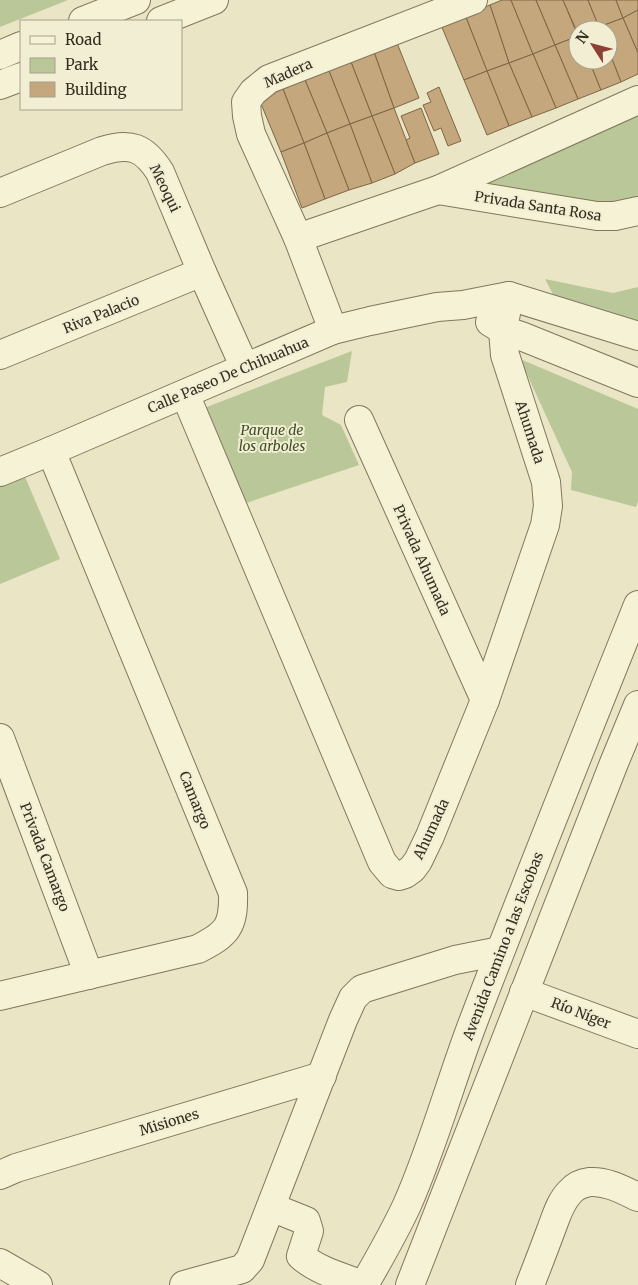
<svg xmlns="http://www.w3.org/2000/svg" width="638" height="1285" font-family="Merriweather,serif">
  <style>
    .green { fill: #b9c799 }
    .building { fill: #c4a77d; stroke: #7f6644 }
    .lines { fill: none; stroke-linecap: round; stroke-linejoin: round }
    .minor-casing { stroke: #82775c; stroke-width: 30 }
    .minor { stroke: #f5f2d6; stroke-width: 28 }
    .labels { text-anchor: middle; dominant-baseline: central; stroke-width: 4; stroke-linejoin: round; paint-order: stroke }
    .street-label { font-size: 14px; fill: #342d1f; stroke: #f2eed3 }
    .park-label { font-size: 14px; font-style: italic; fill: #3e4e27; stroke: #f2eed3 }
  </style>
  <rect width="100%" height="100%" fill="#eae5c4"/>
  <g class="green">
    <path d="M0,0H68L0,27Z"/>
    <path d="M638,109V198L624,202H585L510,192L483,183Z"/>
    <path d="M545,279L613,293L638,287V321L554,296Z"/>
    <path d="M352,351L347,382L325,387L322,415L341,425L359,465L243,504L194,412Z"/>
    <path d="M520,359L638,409V501L636,507L571,490L572,472Z"/>
    <path d="M23,472L60,559L0,584V482Z"/>
  </g>
  <g class="building">
    <path d="M502,0H511L533,54L509,63L490,5Z"/>
    <path d="M511,0H536L555,45L533,54Z"/>
    <path d="M536,0H563L578,36L555,45Z"/>
    <path d="M563,0H588L599,27L592,30H578V34Z"/>
    <path d="M588,0H616L623,18L599,27Z"/>
    <path d="M616,0H638V10L623,18Z"/>
    <path d="M490,5L509,63L487,71L465,15Z"/>
    <path d="M638,10V53L623,18Z"/>
    <path d="M465,15L487,71L464,80L441,25Z"/>
    <path d="M623,18L638,53V74L621,82L608,49V30H601L599,27Z"/>
    <path d="M578,36V60H589L601,90L578,99L555,45Z"/>
    <path d="M397,43L419,98L394,108L374,52Z"/>
    <path d="M555,45L578,99L556,108L533,54Z"/>
    <path d="M608,49L621,82L601,90L589,60H608Z"/>
    <path d="M374,52L394,108L372,116L351,62Z"/>
    <path d="M533,54L556,108L532,117L509,63Z"/>
    <path d="M351,62L372,116L350,124L329,71Z"/>
    <path d="M509,63L532,117L509,126L487,71Z"/>
    <path d="M329,71L350,124L327,133L305,80Z"/>
    <path d="M487,71L509,126L487,135L464,80Z"/>
    <path d="M305,80L327,133L304,143L283,89Z"/>
    <path d="M439,87L461,141L448,146L441,128L434,131L423,105L431,102L427,93Z"/>
    <path d="M283,89L304,143L281,152L259,99Z"/>
    <path d="M394,108L415,163L395,174L372,116Z"/>
    <path d="M421,108L439,154L415,163L406,140L410,138L401,116Z"/>
    <path d="M372,116L395,174L372,183L350,124Z"/>
    <path d="M350,124L372,183L349,190L327,133Z"/>
    <path d="M327,133L349,190L325,199L304,143Z"/>
    <path d="M304,143L325,199L302,208L281,152Z"/>
  </g>
  <g class="lines">
    <g class="minor-casing">
      <g id="minor">
        <path d="M83,21L136,0"/>
        <path d="M161,21L214,0"/>
        <path d="M0,55L21,46"/>
        <path d="M0,85L21,77"/>
        <path d="M438,190L597,216H615L638,211"/>
        <path d="M0,193L102,151C130,142 144,147 160,172L202,272L245,368"/>
        <path d="M298,238L438,190L638,100"/>
        <path d="M490,322L503,330L521,336L638,383"/>
        <path d="M333,330L298,238L251,134L247,116L246,102L253,92L269,79L473,0"/>
        <path d="M0,355L202,272"/>
        <path d="M185,394L382,862L392,874L399,876L405,874L412,869L418,861L430,836L485,700L545,525L548,506L546,482L505,355L503,330L509,296"/>
        <path d="M359,420L485,700"/>
        <path d="M0,472L51,451L333,330L370,321L437,307L463,305L509,296L638,336"/>
        <path d="M0,738L89,975"/>
        <path d="M524,992L638,1034"/>
        <path d="M0,996L198,949C227,934 234,927 233,893L51,451"/>
        <path d="M0,1175L16,1168L322,1076"/>
        <path d="M271,1207L306,1221L309,1231L301,1256C318,1271 342,1277 363,1285"/>
        <path d="M0,1263L38,1285"/>
        <path d="M184,1285L242,1269L250,1260L343,1020L353,998L362,989L455,960L500,951"/>
        <path d="M364,1285C379,1259 394,1233 407,1205C434,1144 451,1079 475,1017C528,879 583,742 638,605"/>
        <path d="M410,1285L614,763L638,705"/>
        <path d="M530,1285C537,1267 544,1249 551,1230C556,1217 560,1202 570,1192C575,1186 582,1183 590,1182C607,1181 623,1190 638,1197"/>
      </g>
    </g>
    <use href="#minor" class="minor"/>
  </g>
  <g class="labels">
    <g class="street-label">
      <text transform="translate(288 73) rotate(-24)">Madera</text>
      <text transform="translate(165 188) rotate(64)">Meoqui</text>
      <text transform="translate(538 206) rotate(9)">Privada Santa Rosa</text>
      <text transform="translate(101 314) rotate(-22)">Riva Palacio</text>
      <text transform="translate(228 375) rotate(-23)">Calle Paseo De Chihuahua</text>
      <text transform="translate(530 432) rotate(72)">Ahumada</text>
      <text transform="translate(422 560) rotate(66)">Privada Ahumada</text>
      <text transform="translate(195 800) rotate(68)">Camargo</text>
      <text transform="translate(431 829) rotate(-65)">Ahumada</text>
      <text transform="translate(45 857) rotate(69)">Privada Camargo</text>
      <text transform="translate(503 946) rotate(-69)">Avenida Camino a las Escobas</text>
      <text transform="translate(581 1013) rotate(21)">Río Níger</text>
      <text transform="translate(169 1122) rotate(-17)">Misiones</text>
    </g>
    <g class="park-label">
      <text x="272" y="430">Parque de<tspan x="272" dy="16">los arboles</tspan></text>
    </g>
  </g>
  <rect x="20" y="20" width="162" height="90" fill="#f2eed3" stroke="#a6a18b"/>
  <rect x="30" y="36" width="25" height="8" fill="#f5f2d6" stroke="#a6a18b"/>
  <text x="65" y="45" font-size="15" fill="#342d1f">Road</text>
  <rect x="30" y="58" width="25" height="15" fill="#b9c799" stroke="#a6a18b"/>
  <text x="65" y="70" font-size="15" fill="#342d1f">Park</text>
  <rect x="30" y="82" width="25" height="15" fill="#c4a77d" stroke="#a6a18b"/>
  <text x="65" y="95" font-size="15" fill="#342d1f">Building</text>
  <g transform="translate(593 45) rotate(306)"><circle r="24" fill="#f2eed3" stroke="#a6a18b"/>
  <path d="M0-4L9 19L0 12L-9 19Z" fill="#8c4132"/>
  <text y="-8" font-size="14" font-weight="bold" text-anchor="middle" fill="#342d1f">N</text>
  </g>
</svg>
